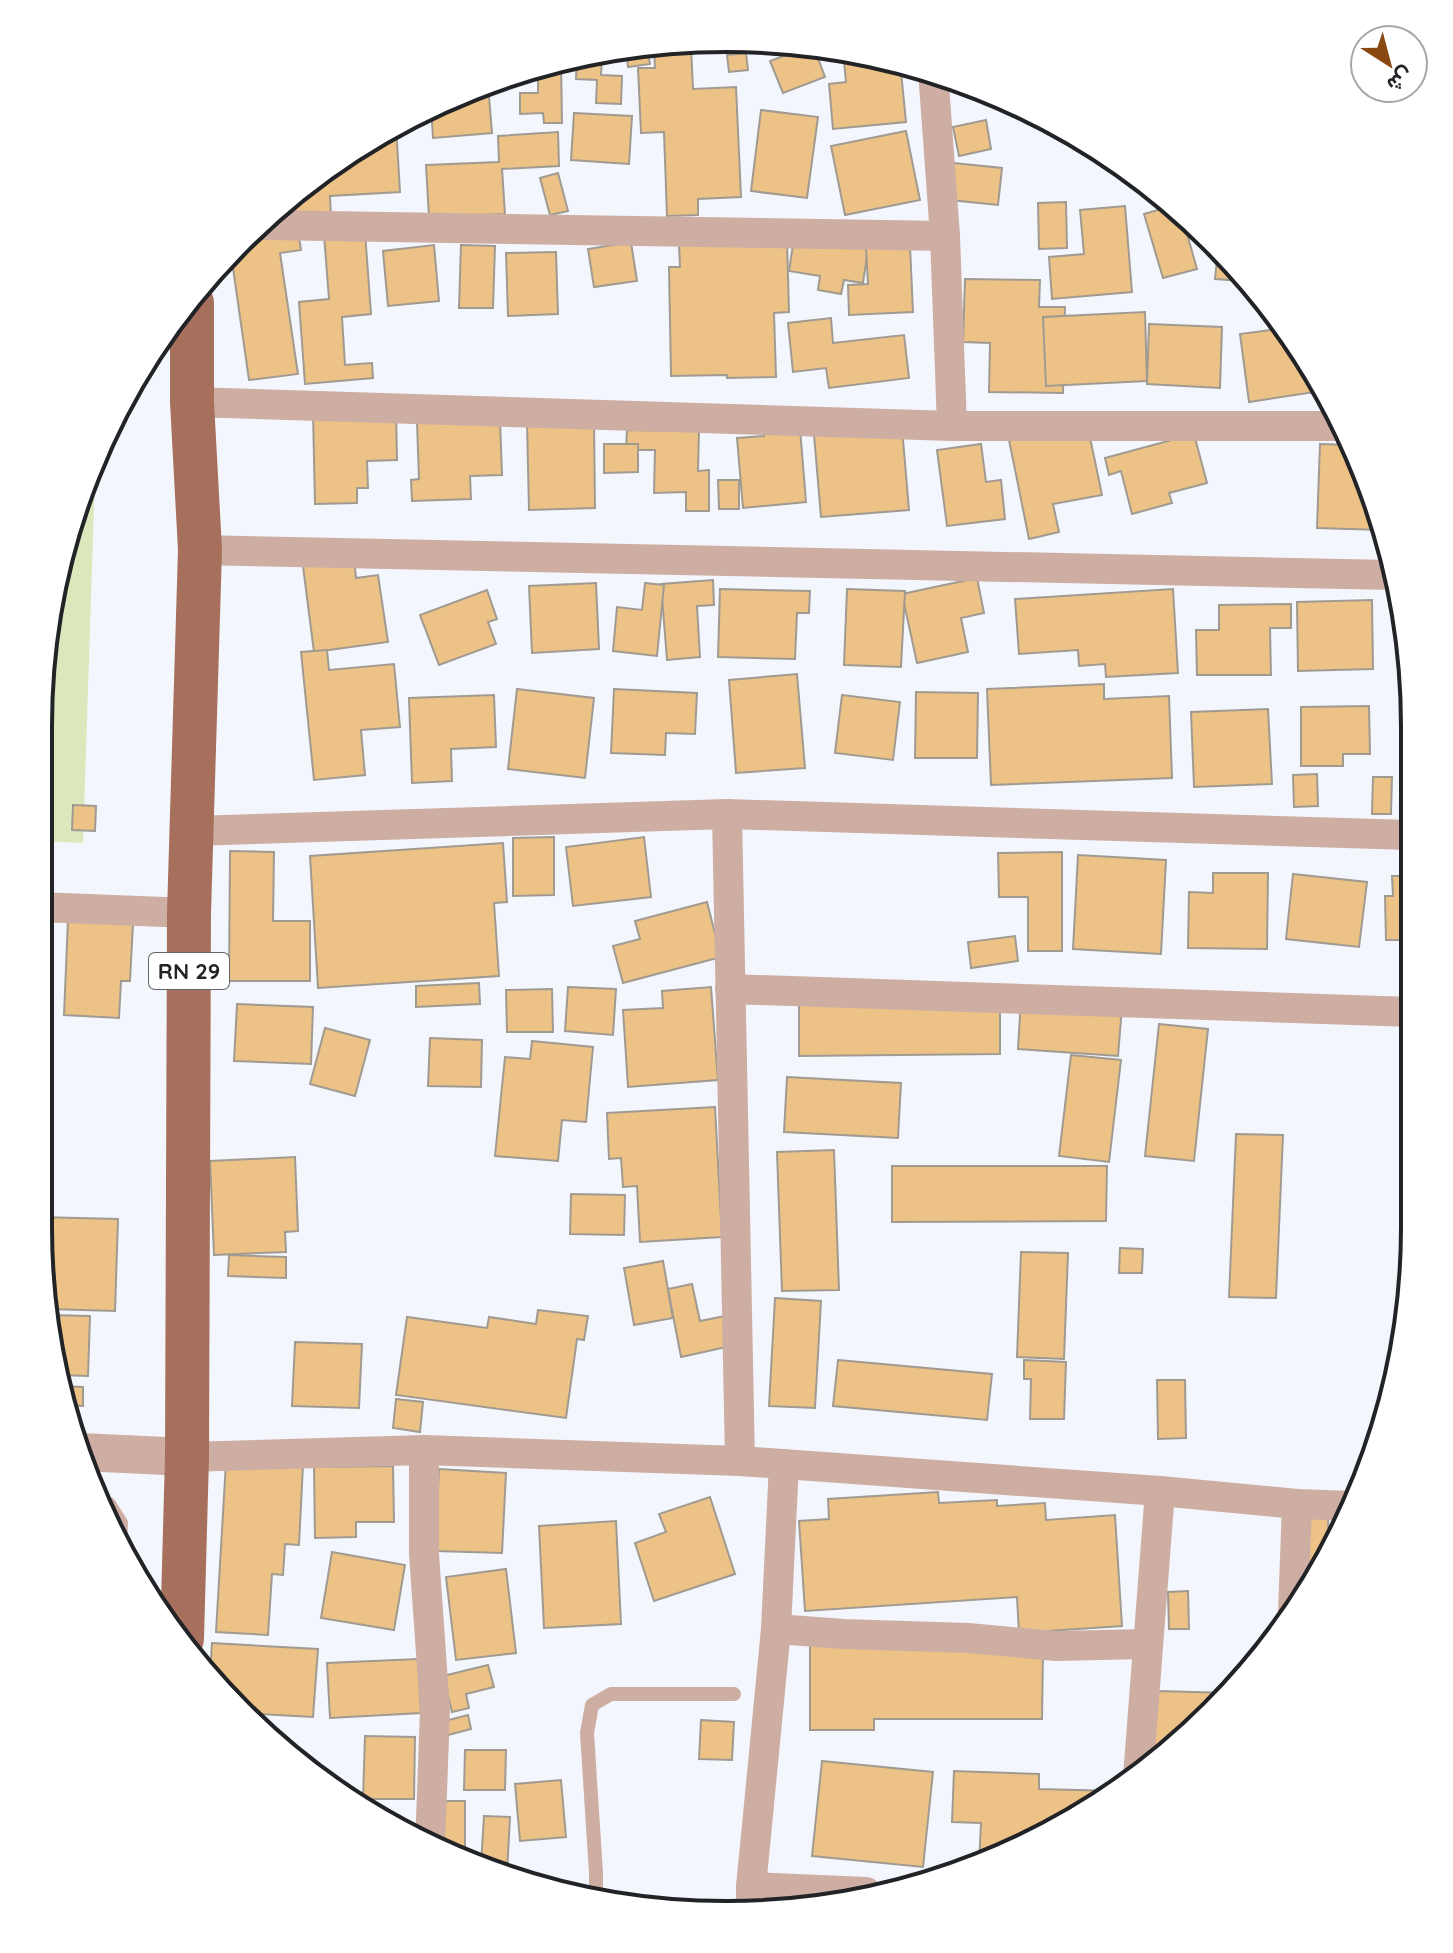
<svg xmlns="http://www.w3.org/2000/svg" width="1453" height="1953" font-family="Quicksand,Vazirmatn,sans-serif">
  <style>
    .green { fill: #dae8bb }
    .building { fill: #ecc287; stroke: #a19a91; stroke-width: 2 }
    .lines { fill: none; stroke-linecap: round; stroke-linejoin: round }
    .service { stroke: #ceaea3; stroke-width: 14 }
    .minor { stroke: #ceaea3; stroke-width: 30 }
    .tertiary { stroke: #ceaea3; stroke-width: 38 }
    .primary { stroke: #a7705c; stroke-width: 44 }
    .labels { text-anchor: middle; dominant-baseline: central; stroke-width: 6; stroke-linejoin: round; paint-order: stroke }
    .shield { fill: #fff; stroke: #646568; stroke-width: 2 }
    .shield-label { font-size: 22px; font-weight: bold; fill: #212327 }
    .rim { fill: none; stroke: #212327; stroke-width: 4 }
  </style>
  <rect width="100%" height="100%" fill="#f3f7fd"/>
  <path class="green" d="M95,474L83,843L39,841V682L61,549Z"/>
  <g class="building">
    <path d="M647,45L650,64L628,67L626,49Z"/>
    <path d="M813,45L825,77L783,93L770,61Z"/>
    <path d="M691,46L693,89L736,87L741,197L698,199V215L667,216L664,132L641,133L638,68H655L654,48Z"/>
    <path d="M843,50L886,60L887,72L901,71L906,122L833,129L829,84L846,82Z"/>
    <path d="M746,53L748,70L729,72L727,55Z"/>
    <path d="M577,57H602L601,75L622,76L621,104L596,103L597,80L576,79Z"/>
    <path d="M561,60L562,123H544L543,113L520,114V93H538V65L549,61Z"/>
    <path d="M488,84L492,133L433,138L431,106Z"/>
    <path d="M761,110L818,117L807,198L751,191Z"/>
    <path d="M574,113L632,116L629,164L571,160Z"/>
    <path d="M986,120L991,149L959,156L953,127Z"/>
    <path d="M396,125L400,192L330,196L331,217L270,220L308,180Z"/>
    <path d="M906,131L920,200L845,215L831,146Z"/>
    <path d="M558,132L559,166L502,169L505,214L429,217L426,165L499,162L498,136Z"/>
    <path d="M954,163L1002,168L998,205L950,200Z"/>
    <path d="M558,173L568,211L550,215L540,178Z"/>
    <path d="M1066,202L1067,248L1039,249L1038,203Z"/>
    <path d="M1175,205L1180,209L1197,269L1163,278L1144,214Z"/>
    <path d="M1125,206L1132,292L1052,299L1049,257L1084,254L1080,210Z"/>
    <path d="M298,230L301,250L280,253L298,374L249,380L232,261L252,240L290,235Z"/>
    <path d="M365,232L371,314L342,317L345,365L372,363L373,378L305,384L299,302L329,299L324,235Z"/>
    <path d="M794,238L868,249L863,283L844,280L841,294L818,290L820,276L789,271Z"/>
    <path d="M787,241L789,312L774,313L776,377L727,378V375L671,376L669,267H680L679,245Z"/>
    <path d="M631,242L637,281L594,287L588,249Z"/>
    <path d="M434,245L439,301L388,306L383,251Z"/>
    <path d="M461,245L495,246L493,308H459Z"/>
    <path d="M910,246L913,312L849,315L848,285L868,284L866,248Z"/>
    <path d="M1218,248L1242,274L1241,281L1215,279Z"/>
    <path d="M556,252L558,314L508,316L506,253Z"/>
    <path d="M965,279L1040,280L1039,307H1065L1063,393L989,392L990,343L963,342Z"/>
    <path d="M1145,312L1147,381L1046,386L1043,317Z"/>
    <path d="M831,318L833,343L904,335L909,378L829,388L826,368L793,372L788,323Z"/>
    <path d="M1149,324L1222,327L1220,388L1147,384Z"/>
    <path d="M1285,328L1321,391L1249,402L1240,334Z"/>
    <path d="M396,410L397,460L367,461L368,488H357V503L315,504L313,413Z"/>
    <path d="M799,416L806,502L743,508L737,438L764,436L763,419Z"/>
    <path d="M901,416L909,510L821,517L813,423Z"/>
    <path d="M500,419L502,475L470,476L471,499L412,501L411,480L419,479L417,422Z"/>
    <path d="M594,422L595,508L529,510L527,423Z"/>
    <path d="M1087,423L1102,495L1053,504L1059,532L1029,539L1009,440Z"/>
    <path d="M627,430L699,431L698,471L709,470V511H686V492L654,493L655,450H626Z"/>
    <path d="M1194,434L1207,483L1169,493L1172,503L1132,514L1121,471L1109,475L1105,458Z"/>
    <path d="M604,444H638V472L604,473Z"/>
    <path d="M981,444L986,482L1001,480L1005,519L947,526L937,450Z"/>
    <path d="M1320,444L1352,445L1363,463L1381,530L1317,528Z"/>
    <path d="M718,480H739V509H719Z"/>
    <path d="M354,558L356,578L378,575L388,642L314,652L303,566Z"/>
    <path d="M977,578L984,613L961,618L968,652L917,663L902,594Z"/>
    <path d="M713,580L714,605L697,606L700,657L667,660L661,584Z"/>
    <path d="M596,583L599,649L532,653L529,586Z"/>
    <path d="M645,583L664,585L657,656L613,651L617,607L642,610Z"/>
    <path d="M720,589L810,591L809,613H797L795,659L718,657Z"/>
    <path d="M847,589L905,591L901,667L844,665Z"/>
    <path d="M1173,589L1178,673L1106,677L1105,664L1079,666L1078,650L1019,654L1015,599Z"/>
    <path d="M487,590L497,619L488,622L496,644L439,665L420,615Z"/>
    <path d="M1372,600L1373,669L1298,671L1297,602Z"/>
    <path d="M1399,603L1409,636V657Z"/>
    <path d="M1291,604V628H1270L1271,675H1197L1196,630H1219V605Z"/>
    <path d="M327,650L329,670L394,664L400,727L361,730L365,775L314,780L301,652Z"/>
    <path d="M797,674L805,768L736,773L729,680Z"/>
    <path d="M1104,684V699L1169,696L1172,778L991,785L987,689Z"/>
    <path d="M517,689L594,698L585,778L508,769Z"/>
    <path d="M614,689L697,693L695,734L666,733L665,755L611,753Z"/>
    <path d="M916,692L978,693L977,758H915Z"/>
    <path d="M494,695L496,747L451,749L452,781L412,783L409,698Z"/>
    <path d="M842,695L900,702L893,760L835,753Z"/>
    <path d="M1369,706L1370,754H1343V766H1301V707Z"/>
    <path d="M1268,709L1272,784L1194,787L1191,712Z"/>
    <path d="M1410,724V760L1406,759Z"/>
    <path d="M1317,774L1318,806L1294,807L1293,775Z"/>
    <path d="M1373,777H1392L1391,814H1372Z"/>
    <path d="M73,805L96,806L95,831L72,830Z"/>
    <path d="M554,837V895L513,896V838Z"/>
    <path d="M644,837L651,897L573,906L566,847Z"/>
    <path d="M503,843L507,902L494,903L499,976L318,988L310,856Z"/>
    <path d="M230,851L274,852L273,921H310V981H229Z"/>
    <path d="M1062,852V951H1028V897H999L998,853Z"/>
    <path d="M1078,855L1166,860L1161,954L1073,949Z"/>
    <path d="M1213,873H1268L1267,949L1188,948L1189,892L1213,893Z"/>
    <path d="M1293,874L1367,882L1359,947L1286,939Z"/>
    <path d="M1392,876H1411V940H1386L1385,896H1393Z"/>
    <path d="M707,902L721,957L623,983L613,946L640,939L635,921Z"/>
    <path d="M68,920L133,923L130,981H121L119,1018L64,1015Z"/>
    <path d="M1015,936L1018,961L971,968L968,942Z"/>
    <path d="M479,983L480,1004L416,1007V986Z"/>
    <path d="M568,987L616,989L613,1035L565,1031Z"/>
    <path d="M711,987L718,1080L628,1087L623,1010L663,1008L662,991Z"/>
    <path d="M552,989L553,1032H507L506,990Z"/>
    <path d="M1021,1000L1122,1007L1118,1056L1018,1049Z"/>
    <path d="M1000,1002V1054L799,1056V1004Z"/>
    <path d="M237,1004L313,1007L311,1064L234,1061Z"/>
    <path d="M1159,1024L1208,1029L1194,1161L1145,1156Z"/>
    <path d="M325,1028L370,1040L355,1096L310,1084Z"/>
    <path d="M430,1038L482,1040L481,1087L428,1086Z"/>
    <path d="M532,1041L593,1047L586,1122L562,1120L558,1161L495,1156L505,1057L530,1059Z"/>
    <path d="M1071,1055L1121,1060L1109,1162L1059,1156Z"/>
    <path d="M787,1077L901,1083L898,1138L784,1132Z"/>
    <path d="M715,1107L722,1237L640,1242L637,1186L623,1187L621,1158L609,1159L607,1113Z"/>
    <path d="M1236,1134L1283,1135L1276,1298L1229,1297Z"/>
    <path d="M834,1150L839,1290L782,1291L777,1152Z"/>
    <path d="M295,1157L298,1231L285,1232L286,1252L214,1255L210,1161Z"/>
    <path d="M892,1166H1107L1106,1221L892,1222Z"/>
    <path d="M571,1194L625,1195L624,1235L570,1234Z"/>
    <path d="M38,1217L118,1219L115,1311L49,1309Z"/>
    <path d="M1120,1248L1143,1249L1142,1273H1119Z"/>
    <path d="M1021,1252L1068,1253L1064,1359L1017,1357Z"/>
    <path d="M229,1255L286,1257V1278L228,1276Z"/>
    <path d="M663,1261L673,1318L634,1325L624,1268Z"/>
    <path d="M692,1284L700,1321L725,1316L731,1346L681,1357L668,1289Z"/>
    <path d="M775,1298L821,1301L815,1408L769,1406Z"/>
    <path d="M538,1310L588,1316L584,1340L577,1339L566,1418L396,1395L407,1317L487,1328L489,1317L536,1324Z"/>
    <path d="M50,1315L90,1316L88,1376L58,1375Z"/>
    <path d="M295,1342L362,1344L359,1408L292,1406Z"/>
    <path d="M838,1360L992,1374L987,1420L833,1406Z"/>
    <path d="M1024,1360L1066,1362L1064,1419H1030L1031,1379H1024Z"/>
    <path d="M1157,1380H1185L1186,1438L1158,1439Z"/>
    <path d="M59,1386L83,1387V1406L62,1405Z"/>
    <path d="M396,1399L423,1402L420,1432L393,1428Z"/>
    <path d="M226,1462L303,1465L299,1545L285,1544L283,1575L272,1574L268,1635L216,1632Z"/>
    <path d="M393,1466L394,1522H356V1537L315,1538L314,1467Z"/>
    <path d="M439,1469L506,1473L502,1553L435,1551Z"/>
    <path d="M938,1492L939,1503L997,1500V1506L1045,1503L1046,1520L1115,1515L1122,1626L1019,1633L1017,1597L805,1611L799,1521L829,1519L828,1499Z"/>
    <path d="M710,1497L735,1574L654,1601L635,1543L666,1532L659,1514Z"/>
    <path d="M1328,1514L1329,1557L1323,1570L1300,1602L1298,1515Z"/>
    <path d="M616,1521L621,1624L544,1628L539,1526Z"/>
    <path d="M332,1552L405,1565L394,1630L321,1618Z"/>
    <path d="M506,1569L516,1653L456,1660L446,1577Z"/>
    <path d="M1188,1591L1189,1629H1169L1168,1592Z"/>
    <path d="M810,1642L1043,1652L1042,1719H874V1730H810Z"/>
    <path d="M212,1643L318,1649L313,1717L239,1713L210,1674Z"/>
    <path d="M418,1659L421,1713L330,1718L327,1663Z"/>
    <path d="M488,1665L494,1687L466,1694L469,1708L452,1712L443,1676Z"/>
    <path d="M1157,1691L1230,1693L1148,1770Z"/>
    <path d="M468,1715L471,1729L444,1736L441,1722Z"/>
    <path d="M701,1720L734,1722L732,1760L699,1759Z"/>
    <path d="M365,1736L415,1737L414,1799H363Z"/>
    <path d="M465,1750H506L505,1790H464Z"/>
    <path d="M822,1761L933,1772L923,1867L812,1856Z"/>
    <path d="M954,1771L1039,1774V1789L1114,1791L990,1863L979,1865L981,1823L952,1822Z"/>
    <path d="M561,1780L566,1837L520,1841L515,1784Z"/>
    <path d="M442,1801H465V1854H451L442,1851Z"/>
    <path d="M484,1816L510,1817L507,1873L481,1864Z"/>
    <path d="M809,1905L772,1913L755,1912V1906Z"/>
  </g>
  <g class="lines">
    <g class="service">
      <path d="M102,1503L109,1504L121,1523L120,1545"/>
      <path d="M596,1902V1873L587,1733L592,1705L611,1694H734"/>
    </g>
    <g class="minor">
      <path d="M933,71L945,236L952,426"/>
      <path d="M265,225L945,236"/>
      <path d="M192,402L952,426H1341"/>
      <path d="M200,550L1393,575"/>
      <path d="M727,814L740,1461"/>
      <path d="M192,831L727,814L1410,835"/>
      <path d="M39,907L189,913"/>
      <path d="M730,989L1412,1012"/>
      <path d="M424,1450V1554L435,1710L430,1847"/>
      <path d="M187,1457L424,1450L740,1461L1160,1491L1297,1504L1352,1506"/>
      <path d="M1293,1612L1297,1504"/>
      <path d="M776,1629L844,1634L968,1638L1056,1646L1147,1644"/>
      <path d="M1138,1777L1160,1491"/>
      <path d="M751,1887L866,1892"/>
      <path d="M751,1912V1887L776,1629L784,1464"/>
    </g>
    <path class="tertiary" d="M81,1452L187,1457"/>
    <path class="primary" d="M182,1639L187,1457L189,913L200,550L192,402V303"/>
  </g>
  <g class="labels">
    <rect class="shield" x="149" y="953" width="80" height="36" rx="6"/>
    <g class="shield-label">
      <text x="189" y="971">RN 29</text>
    </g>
  </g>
  <path d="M0 0H1453V1953H0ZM726 52H727A674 674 0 0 1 1401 726V1227A674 674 0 0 1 727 1901H726A674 674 0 0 1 52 1227V726A674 674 0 0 1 726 52Z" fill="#fff" fill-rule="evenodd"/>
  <path class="rim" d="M726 52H727A674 674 0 0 1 1401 726V1227A674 674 0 0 1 727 1901H726A674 674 0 0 1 52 1227V726A674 674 0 0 1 726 52Z"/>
  <g transform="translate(1389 64) rotate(144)"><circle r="38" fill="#ffffff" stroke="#a6a7a9" stroke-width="2"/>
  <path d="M0-6L14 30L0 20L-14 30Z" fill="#894911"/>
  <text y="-12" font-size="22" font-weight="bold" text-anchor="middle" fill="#212327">ش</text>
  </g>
</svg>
